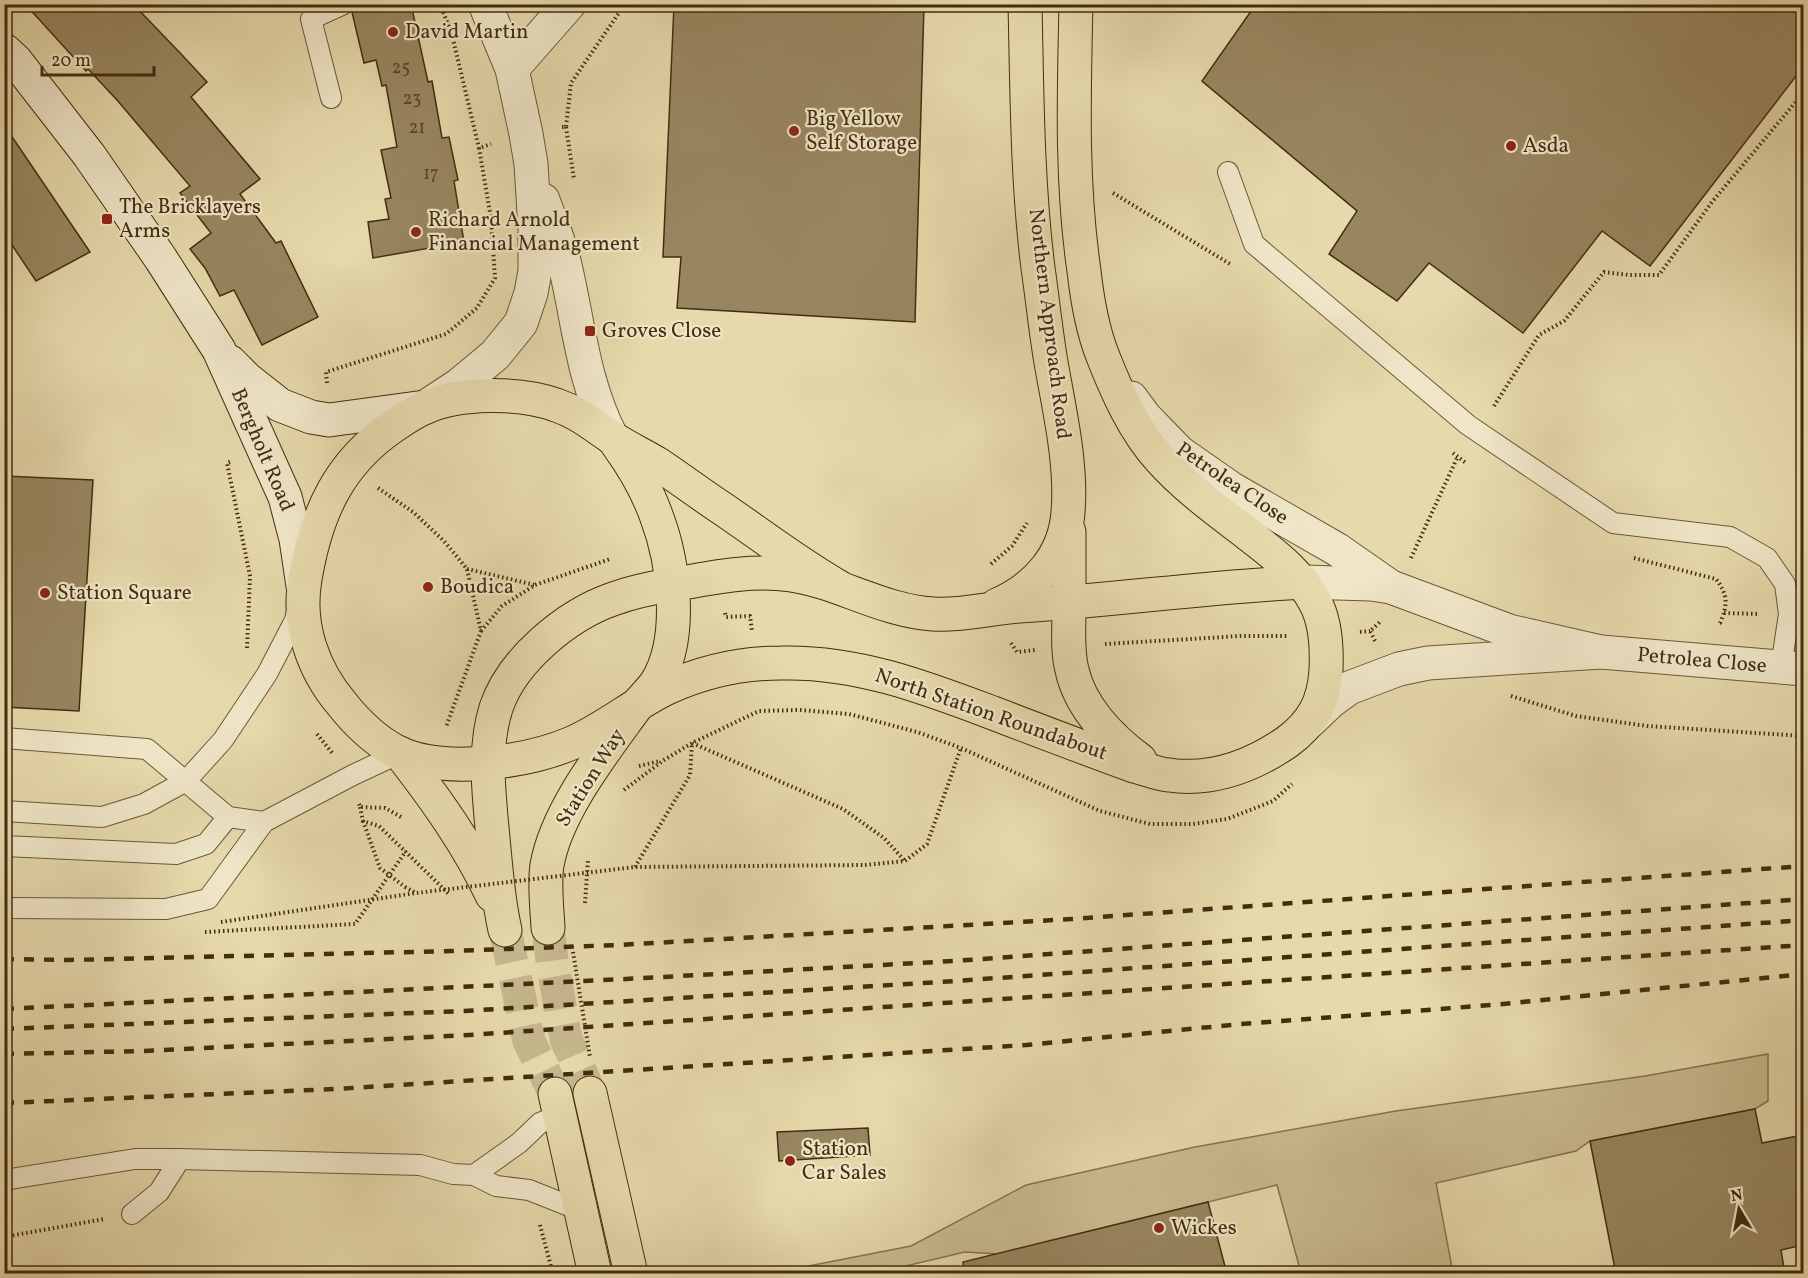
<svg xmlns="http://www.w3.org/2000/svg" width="1808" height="1278" font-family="Vollkorn,serif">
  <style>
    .green { fill: #cabc90; stroke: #867450; stroke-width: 1.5 }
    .building { fill: #988660; stroke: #432d0f; stroke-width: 1.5 }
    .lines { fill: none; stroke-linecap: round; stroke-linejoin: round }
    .primary-tunnel { stroke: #c5b78c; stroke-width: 33; stroke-dasharray: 33 16; stroke-linecap: butt }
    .service-casing { stroke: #6c5836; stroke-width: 22 }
    .minor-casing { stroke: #6c5836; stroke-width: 35 }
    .tertiary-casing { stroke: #6c5836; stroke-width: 35 }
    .secondary-casing { stroke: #432d0f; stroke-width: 35 }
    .primary-casing { stroke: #432d0f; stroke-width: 35 }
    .path { stroke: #432d0f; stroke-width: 4; stroke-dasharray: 1.5 3; stroke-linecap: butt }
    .service { stroke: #efe6c8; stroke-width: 20 }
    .minor { stroke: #efe6c8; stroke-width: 33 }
    .tertiary { stroke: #efe6c8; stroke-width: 33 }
    .secondary { stroke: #efe6c8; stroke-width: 33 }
    .primary { stroke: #e6d9ab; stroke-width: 33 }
    .rail { stroke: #432d0f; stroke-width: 4.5; stroke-dasharray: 10 10; stroke-linecap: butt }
    .path-bridge { stroke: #432d0f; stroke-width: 4; stroke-dasharray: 1.5 3; stroke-linecap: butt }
    .poi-dot { fill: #8f2418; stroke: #efe6c8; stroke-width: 2 }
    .labels { text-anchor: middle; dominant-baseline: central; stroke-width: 4.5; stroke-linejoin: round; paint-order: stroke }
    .number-label { font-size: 18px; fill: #584323 }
    .poi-label { font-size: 21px; fill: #432d0f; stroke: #efe6c8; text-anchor: start }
    .street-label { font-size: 21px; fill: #432d0f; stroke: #efe6c8 }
  </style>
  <rect width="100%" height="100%" fill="#e6d9ab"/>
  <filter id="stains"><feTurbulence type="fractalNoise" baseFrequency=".00333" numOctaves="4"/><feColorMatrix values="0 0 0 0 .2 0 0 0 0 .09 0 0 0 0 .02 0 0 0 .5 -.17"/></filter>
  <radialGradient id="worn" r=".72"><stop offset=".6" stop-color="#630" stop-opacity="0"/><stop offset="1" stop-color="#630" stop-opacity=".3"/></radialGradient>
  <path class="green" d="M1768,1054V1101L1755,1109L1590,1141L1576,1151L1436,1183L1453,1273H1301L1277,1185L997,1254L965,1252L876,1273L757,1274V1272L788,1270L911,1246L1026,1185L1195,1147L1396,1111L1645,1076Z"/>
  <g class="building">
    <path d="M25,4H133L183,56L207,82L191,97L260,179L240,194L276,243L281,241L318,317L262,345L234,290L220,296L205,268L190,249L211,233L180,193L190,186L117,100L88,69L86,71Z"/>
    <path d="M356,4H411L428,82L432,81L442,138L449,137L458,180L454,181L464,242L373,258L368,222L389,219L385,199L391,198L381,150L397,147L386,85L382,86L376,60L364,63L352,12Z"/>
    <path d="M674,4H924L915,322L677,308L681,257H663Z"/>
    <path d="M1256,4H1803V67L1650,266L1602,231L1523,333L1429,263L1397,301L1329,254L1357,211L1202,81Z"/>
    <path d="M4,125L90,252L36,281L4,233Z"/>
    <path d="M4,476L93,480L79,711L4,707Z"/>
    <path d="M1755,1109L1762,1143L1803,1135V1245L1781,1250L1785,1274H1616L1590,1141Z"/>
    <path d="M868,1128L870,1155L779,1161L777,1132Z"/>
    <path d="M1208,1202L1227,1274H964L963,1262Z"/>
  </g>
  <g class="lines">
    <g class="primary-tunnel">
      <path d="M548,928L552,961L566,1039L590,1093"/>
      <path d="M505,930L529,1041L555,1094"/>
    </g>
    <g class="service-casing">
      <g id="service">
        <path d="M331,98L311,19L344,4"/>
        <path d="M1228,172L1254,244L1468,425L1613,523L1730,537L1767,558L1785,584L1789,614L1781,667"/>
        <path d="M4,738L147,749L228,817L264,822"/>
        <path d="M4,811L102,817L144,804L186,781L223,740L267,674L295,620L298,606"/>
        <path d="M4,846L176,854L206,844L228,817"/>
        <path d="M4,908L166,909L208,899L264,822L353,775L400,753"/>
        <path d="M474,1175L519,1143L540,1123L559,1115"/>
        <path d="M4,1180L135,1159H180L420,1165L453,1174L474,1175L496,1186L529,1190L582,1211"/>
        <path d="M132,1214L159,1192L180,1159"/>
      </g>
    </g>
    <g class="minor-casing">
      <g id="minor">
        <path d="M512,69L569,4"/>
        <path d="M1131,398L1145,417L1179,452L1232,489L1338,550L1391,587L1509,631L1601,652"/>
        <path d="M1303,582L1371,584L1391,587"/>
        <path d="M1309,722L1331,701L1349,688L1399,669L1428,663L1601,652L1804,669"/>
      </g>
    </g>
    <g class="tertiary-casing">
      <g id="tertiary">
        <path d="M543,200C550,220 559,240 564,261C579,323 582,380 612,438"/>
        <path d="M427,406L459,385L495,355L521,323L531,293L535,271V229L531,164L526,134L512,69L485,4"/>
      </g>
    </g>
    <g class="secondary-casing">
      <g id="secondary">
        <path d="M4,50L16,61L89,155L161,259L219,350L285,497L296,539L303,586"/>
        <path d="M230,362L247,379L280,405L311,417L329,420L425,407"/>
      </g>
    </g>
    <g class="primary-casing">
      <g id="primary">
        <path d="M1069,532C1069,558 1069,584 1069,610C1069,630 1067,651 1072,670C1080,707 1111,739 1140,760"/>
        <path d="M839,587C797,563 760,534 720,507C699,493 679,478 658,464C643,455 628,448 614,439C594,426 580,413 556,405C520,392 459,392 424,408C414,412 404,419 395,425C338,463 316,514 305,579C297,625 313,670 342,704C357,723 377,742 399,753C446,774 527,762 572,743C606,728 634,704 667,688C702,672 742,663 781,663C856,661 924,687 993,713C1040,731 1087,749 1134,766C1146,769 1157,774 1169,775C1211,781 1252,766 1287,742C1313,723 1324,702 1326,670C1327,647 1326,622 1315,602C1299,572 1273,554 1248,534C1218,511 1186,488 1160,459C1134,431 1116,390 1102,354C1092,328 1087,298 1084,271C1071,182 1074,93 1076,4"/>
        <path d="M997,605C1036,588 1065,556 1068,512C1072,466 1060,413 1052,368C1046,335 1043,302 1038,268C1027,181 1027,92 1025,4"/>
        <path d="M400,753C435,798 468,844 492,895"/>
        <path d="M548,928C547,908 544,884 547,865C557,809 606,749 638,704C644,697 651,690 656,683C684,639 674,562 656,515C647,490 633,466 617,444"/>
        <path d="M505,930C498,900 496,869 493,838C489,795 483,749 496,708C512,660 567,615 613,599C632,592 651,588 671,585C710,578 751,569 791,575C839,582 883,611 933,614C961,616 991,608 1019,606C1114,600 1208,587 1303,582"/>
        <path d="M590,1093L631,1274"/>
        <path d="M555,1094L595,1274"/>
      </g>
    </g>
    <g class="path">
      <path d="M440,4L452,35L479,148"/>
      <path d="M562,127H566L571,83L625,4"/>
      <path d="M566,127L574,179"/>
      <path d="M1113,193L1230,264"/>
      <path d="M327,383L326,372L446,334L477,308L495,278L491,218L479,148L491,144"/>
      <path d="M1494,406L1539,335L1564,321L1604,272L1629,275H1659L1712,202L1804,92"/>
      <path d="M1453,453L1466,463"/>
      <path d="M230,462L227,463L250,576L247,648"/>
      <path d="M378,488L413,512L444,541L467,569L481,631L446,727"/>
      <path d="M1411,558L1458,456"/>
      <path d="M1634,558L1716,579C1728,595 1728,605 1720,623L1717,624"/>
      <path d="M991,564L1012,546L1027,523"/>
      <path d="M467,569L535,585"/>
      <path d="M725,613L726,617L750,616L752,631"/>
      <path d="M1724,613L1760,614"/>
      <path d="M481,631L502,606L535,585L610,559"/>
      <path d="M1360,632L1370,631"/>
      <path d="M1375,641L1370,631L1381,621"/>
      <path d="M1011,643L1017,652L1035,650"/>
      <path d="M1105,644L1241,636H1289"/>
      <path d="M1511,696L1576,716L1647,726L1804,736"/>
      <path d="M317,734L333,754"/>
      <path d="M639,766L660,761"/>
      <path d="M624,790L664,760L692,743L759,711L800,710L849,714L917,732L961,748L1100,811L1150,824H1193L1227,819L1273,801L1292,784"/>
      <path d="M359,804L360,807L385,808L401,817"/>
      <path d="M360,807L363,821L379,826L450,895"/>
      <path d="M865,865L905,861L927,844L961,748"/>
      <path d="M635,867L690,775L692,743L843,809L884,838L905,861"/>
      <path d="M405,887L416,893"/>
      <path d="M585,903L588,860"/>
      <path d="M205,932L355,924L406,851"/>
      <path d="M573,952L590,1057"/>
      <path d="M540,1225L553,1274"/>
      <path d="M4,1237L104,1219"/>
    </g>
    <use href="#service" class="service"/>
    <use href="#minor" class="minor"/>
    <use href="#tertiary" class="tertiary"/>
    <use href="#secondary" class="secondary"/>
    <use href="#primary" class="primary"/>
    <g class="rail">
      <path d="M4,959L68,960L452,951L618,945L1072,919L1804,866"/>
      <path d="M4,1009L626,979L954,961L1804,899"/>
      <path d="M4,1029L464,1011L630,1001L956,981L1804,920"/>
      <path d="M4,1054L144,1051L469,1035L1804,945"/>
      <path d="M4,1103L336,1089L1026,1045L1241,1024L1492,1005L1804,974"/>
    </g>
    <g class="path-bridge">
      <path d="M363,821L380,868L405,887"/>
      <path d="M221,922L416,893L635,867L865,865"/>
    </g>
  </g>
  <g class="poi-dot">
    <circle cx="393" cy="32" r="6"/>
    <circle cx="794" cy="131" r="6"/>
    <circle cx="1511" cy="146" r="6"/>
    <rect x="101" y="213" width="12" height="12" rx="3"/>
    <circle cx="416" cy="232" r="6"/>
    <rect x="584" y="325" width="12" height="12" rx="3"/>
    <circle cx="428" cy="587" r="6"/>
    <circle cx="45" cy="593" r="6"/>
    <circle cx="790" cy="1161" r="6"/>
    <circle cx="1159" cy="1228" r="6"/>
  </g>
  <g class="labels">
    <g class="number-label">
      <text x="401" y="68">25</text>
      <text x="412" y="99">23</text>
      <text x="417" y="128">21</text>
      <text x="431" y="174">17</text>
    </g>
    <g class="poi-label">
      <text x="405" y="32">David Martin</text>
      <text x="806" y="119">Big Yellow<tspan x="806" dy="24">Self Storage</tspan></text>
      <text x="1523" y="146">Asda</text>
      <text x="119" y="207">The Bricklayers<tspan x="119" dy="24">Arms</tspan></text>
      <text x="428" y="220">Richard Arnold<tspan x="428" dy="24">Financial Management</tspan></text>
      <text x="602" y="331">Groves Close</text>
      <text x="440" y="587">Boudica</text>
      <text x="57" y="593">Station Square</text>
      <text x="802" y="1149">Station<tspan x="802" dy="24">Car Sales</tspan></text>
      <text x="1171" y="1228">Wickes</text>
    </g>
    <g class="street-label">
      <text transform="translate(1049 324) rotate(83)">Northern Approach Road</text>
      <text transform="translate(262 450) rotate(67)">Bergholt Road</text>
      <text transform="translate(1232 484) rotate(34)">Petrolea Close</text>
      <text transform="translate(1702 661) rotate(5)">Petrolea Close</text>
      <text transform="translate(991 715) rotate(19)">North Station Roundabout</text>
      <text transform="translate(591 778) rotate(-58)">Station Way</text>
    </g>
  </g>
  <rect width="1808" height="1278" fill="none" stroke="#e6d9ab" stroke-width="24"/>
  <rect x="6" y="6" width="1796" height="1266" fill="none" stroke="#432d0f" stroke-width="3"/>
  <rect x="12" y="12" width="1784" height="1254" fill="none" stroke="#432d0f" stroke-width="1.5"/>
  <g transform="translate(1739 1209) rotate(350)" stroke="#efe6c8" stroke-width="4.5" paint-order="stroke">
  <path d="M0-4.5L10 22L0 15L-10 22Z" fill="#432d0f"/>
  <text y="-9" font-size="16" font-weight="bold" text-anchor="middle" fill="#432d0f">N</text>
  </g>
  <path d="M42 66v9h112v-9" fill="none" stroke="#432d0f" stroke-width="3"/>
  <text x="51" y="66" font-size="18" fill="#432d0f" stroke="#efe6c8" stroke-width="4.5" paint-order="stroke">20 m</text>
  <rect width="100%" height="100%" filter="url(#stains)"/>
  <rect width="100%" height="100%" fill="url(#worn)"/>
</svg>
